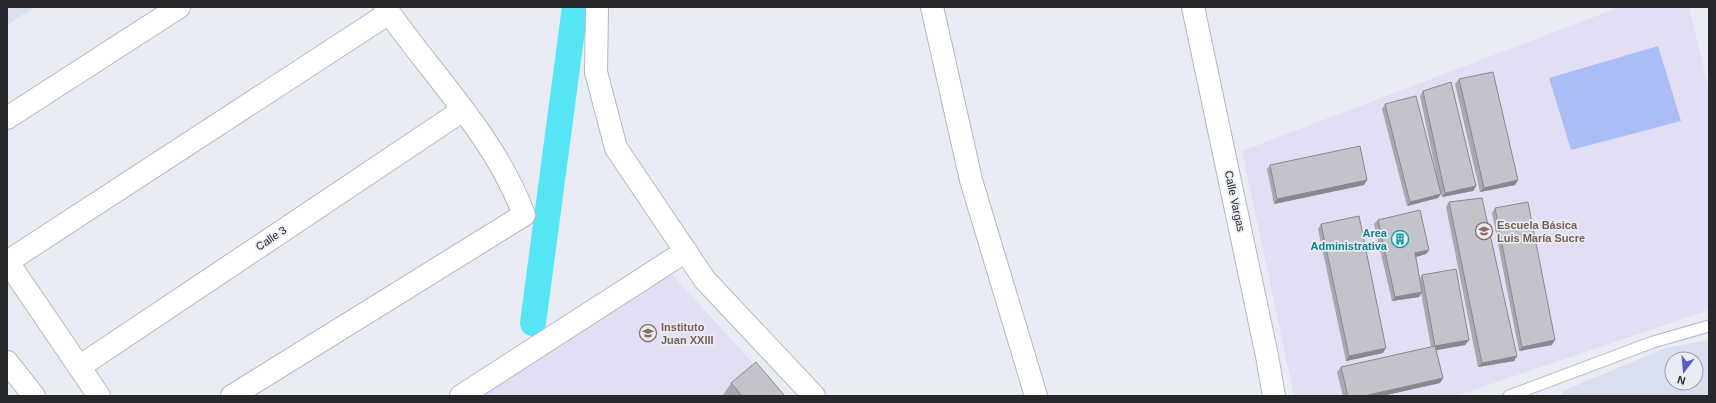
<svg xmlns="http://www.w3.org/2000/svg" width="1716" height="403" font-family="Helvetica,sans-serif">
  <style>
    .built { fill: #d9dfef; fill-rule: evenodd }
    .education { fill: #e2dff5 }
    .green { fill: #abbdf5 }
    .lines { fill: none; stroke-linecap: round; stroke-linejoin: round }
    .canal { stroke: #55e5f4; stroke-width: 26 }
    .lane-casing { stroke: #b5b8c1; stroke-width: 13 }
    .street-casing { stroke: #b5b8c1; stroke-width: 24 }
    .lane { stroke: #fff; stroke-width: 11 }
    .street { stroke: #fff; stroke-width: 22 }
    .wall { fill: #a8a8af }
    .shaded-wall { fill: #88888f }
    .building { fill: #c3c3cc; stroke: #88888f }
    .labels { text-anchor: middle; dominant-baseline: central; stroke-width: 3.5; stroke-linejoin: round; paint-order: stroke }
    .street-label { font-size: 11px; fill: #27282c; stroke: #e9ecf5 }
    .education-label { font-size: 11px; font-weight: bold; fill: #785e54; stroke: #e9ecf5; text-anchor: start }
    .culture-label { font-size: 11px; font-weight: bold; fill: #0d838f; stroke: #e9ecf5; text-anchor: end }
  </style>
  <rect width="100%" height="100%" fill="#e9ecf5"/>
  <g class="built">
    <path d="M7,7H35L7,25Z"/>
    <path d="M1709,340V396H1563V391L1665,348ZM1672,359H1696V383H1672Z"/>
  </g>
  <g class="education">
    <path d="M1620,7H1689L1709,90V310L1456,396H1294L1242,151Z"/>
    <path d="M668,270L783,396H472Z"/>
  </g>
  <path class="green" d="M1658,46L1681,121L1571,150L1549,78Z"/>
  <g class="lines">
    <path class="canal" d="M533,323L575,7"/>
    <g class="lane-casing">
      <path id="lane" d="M1509,396L1653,342L1709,326"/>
    </g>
    <g class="street-casing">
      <g id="street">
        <path d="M597,7L596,72L616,148L705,280L814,396"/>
        <path d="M932,7L971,180L1036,396"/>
        <path d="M1193,7L1267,356L1274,396"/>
        <path d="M7,118L179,7"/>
        <path d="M7,261L99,396"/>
        <path d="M7,262L389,13"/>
        <path d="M7,362L34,396"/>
        <path d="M79,367L463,110"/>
        <path d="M232,396L524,215C495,136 432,75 385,7"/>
        <path d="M461,396L686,251"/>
      </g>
    </g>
    <use href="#lane" class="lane"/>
    <use href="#street" class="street"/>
  </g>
  <g class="wall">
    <path d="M1459,79L1518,180L1515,185L1480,192L1455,84Z"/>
    <path d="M1423,91L1476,186L1473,191L1442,197L1441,194L1438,198L1407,206L1382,109L1385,104L1437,177L1420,96Z"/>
    <path d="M1270,165L1367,180L1364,185L1274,204L1267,169Z"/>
    <path d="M1449,202L1517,356L1514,361L1478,367L1446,207Z"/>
    <path d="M1495,208L1552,345L1519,351L1492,213Z"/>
    <path d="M1378,220L1429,250L1426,254L1416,257L1420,279L1422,275L1469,340L1465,345L1436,350L1443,378L1440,383L1382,396H1343L1337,372L1341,367L1431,347L1421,293L1419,297L1392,301L1374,224Z"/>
    <path d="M1321,224L1383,353L1346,361L1318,229Z"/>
    <path d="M731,383L785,396H724L723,395Z"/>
  </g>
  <g class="shaded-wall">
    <path d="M1367,180L1364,185L1274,204L1277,199Z"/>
    <path d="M1518,180L1515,185L1480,192L1484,188Z"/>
    <path d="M1476,186L1473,191L1442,197L1445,193Z"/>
    <path d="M1441,194L1438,198L1407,206L1410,202Z"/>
    <path d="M1429,250L1426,254L1412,258L1415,253Z"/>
    <path d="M1422,292L1419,297L1392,301L1395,297Z"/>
    <path d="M1469,340L1465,345L1432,351L1435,346Z"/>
    <path d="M1555,340L1552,345L1519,351L1522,347Z"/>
    <path d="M1386,348L1383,353L1346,361L1349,356Z"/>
    <path d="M1517,356L1514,361L1478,367L1482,363Z"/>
    <path d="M1443,378L1440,383L1382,396H1364Z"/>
  </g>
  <g class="building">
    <path d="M1493,72L1518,180L1484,188L1459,79Z"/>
    <path d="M1451,82L1476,186L1445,193L1423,91Z"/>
    <path d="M1416,96L1441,194L1410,202L1385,104Z"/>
    <path d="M1360,146L1367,180L1277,199L1270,165Z"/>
    <path d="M1482,198L1517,356L1482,363L1449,202Z"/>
    <path d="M1528,202L1555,340L1522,347L1495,208Z"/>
    <path d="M1420,210L1429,250L1415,253L1422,292L1395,297L1378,220Z"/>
    <path d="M1359,216L1386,348L1349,356L1321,224Z"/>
    <path d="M1456,269L1469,340L1435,346L1422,275Z"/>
    <path d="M1435,346L1443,378L1364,396H1348L1341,367Z"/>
    <path d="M756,362L785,396H742L731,383Z"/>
  </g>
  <defs>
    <g id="school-ring" transform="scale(0.9)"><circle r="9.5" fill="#e9ecf5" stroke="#8d6e63" stroke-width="1.5"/><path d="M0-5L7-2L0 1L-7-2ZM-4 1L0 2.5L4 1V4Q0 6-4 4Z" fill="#8d6e63"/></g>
    <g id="building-ring" transform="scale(0.9)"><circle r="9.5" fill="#e9ecf5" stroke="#0f9aa8" stroke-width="1.5"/><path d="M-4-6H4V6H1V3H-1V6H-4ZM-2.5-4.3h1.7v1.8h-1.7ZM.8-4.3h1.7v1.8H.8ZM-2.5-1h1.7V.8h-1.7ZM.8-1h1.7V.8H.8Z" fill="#0f9aa8"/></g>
  </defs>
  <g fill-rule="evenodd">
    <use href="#school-ring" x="1484" y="231"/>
    <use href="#building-ring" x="1400" y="239"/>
    <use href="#school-ring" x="648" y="333"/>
  </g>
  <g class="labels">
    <g class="street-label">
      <text transform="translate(1235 201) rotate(78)">Calle Vargas</text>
      <text transform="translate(271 238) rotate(-34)">Calle 3</text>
    </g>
    <g class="education-label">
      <text x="1497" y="225">Escuela Básica<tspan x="1497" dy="13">Luis María Sucre</tspan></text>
      <text x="661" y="327">Instituto<tspan x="661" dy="13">Juan XXIII</tspan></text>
    </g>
    <g class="culture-label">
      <text x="1387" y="233">Area<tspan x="1387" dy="13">Administrativa</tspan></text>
    </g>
  </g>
  <rect width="1716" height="403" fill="none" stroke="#27282c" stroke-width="16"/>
  <g transform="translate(1684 371) rotate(196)"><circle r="19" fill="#e9ecf5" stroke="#9b9ea5"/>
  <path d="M0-3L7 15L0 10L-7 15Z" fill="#5c5ad2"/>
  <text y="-6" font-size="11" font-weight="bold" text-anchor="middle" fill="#27282c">N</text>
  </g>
</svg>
